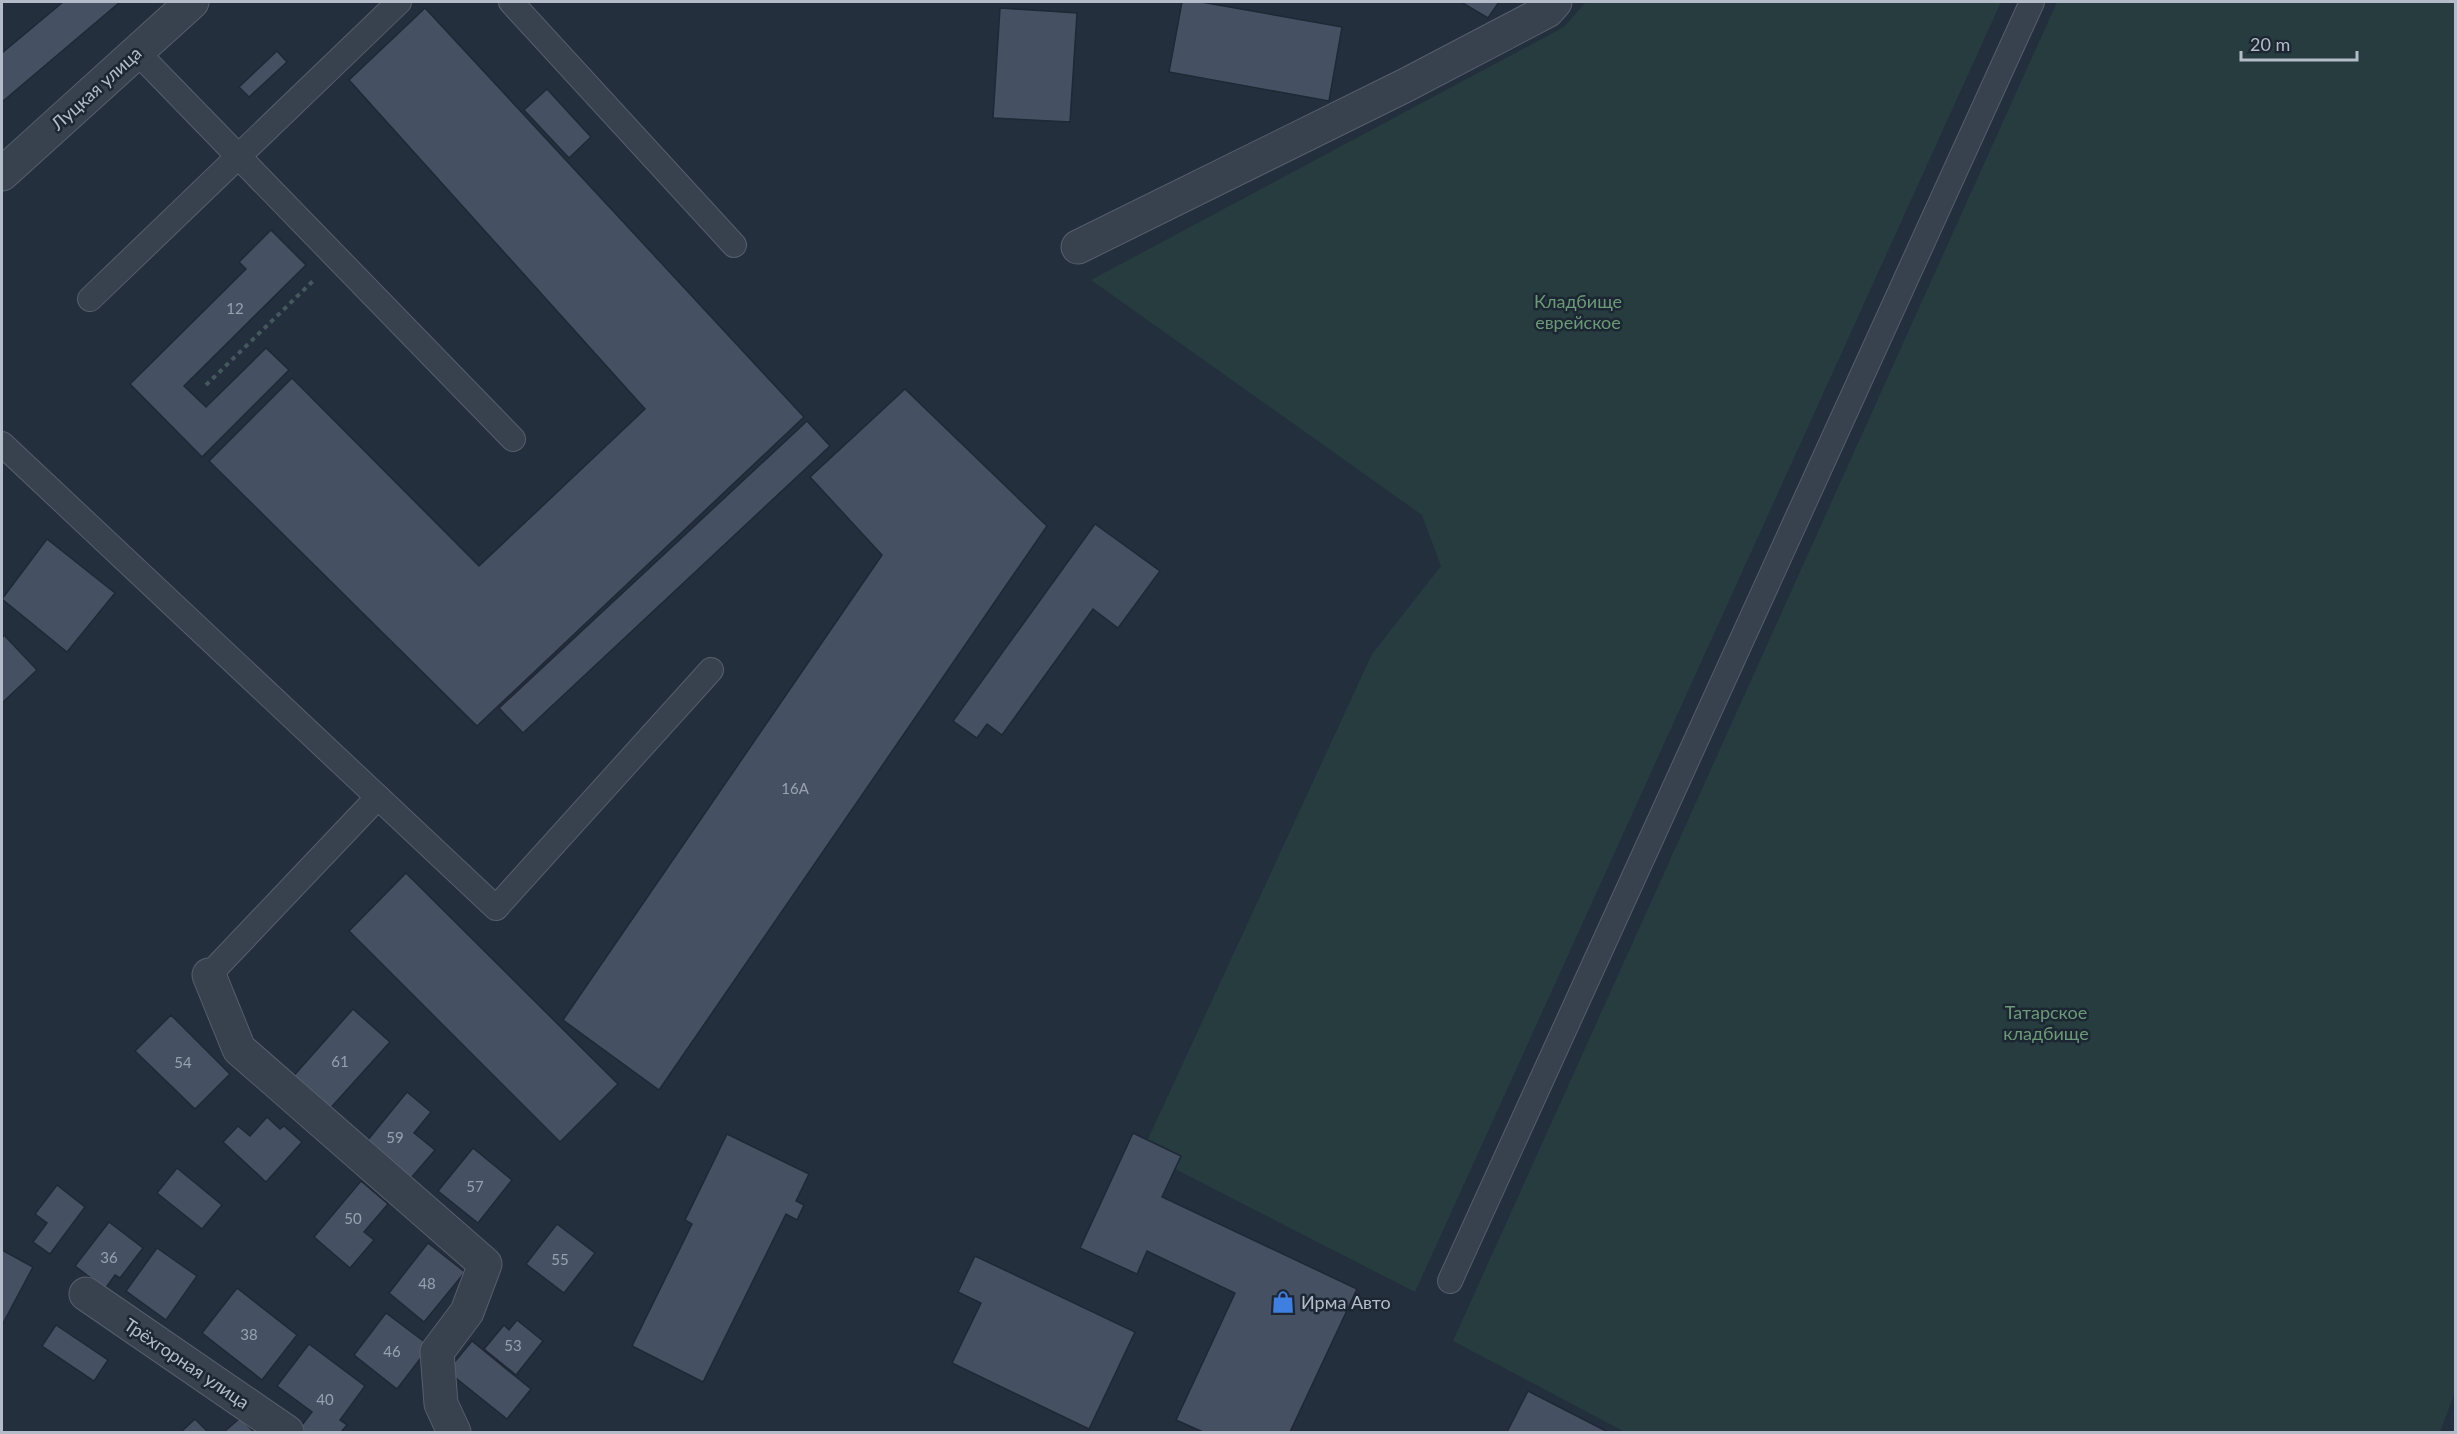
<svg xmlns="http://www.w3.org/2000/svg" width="2457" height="1434" font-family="Lato,sans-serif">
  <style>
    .green { fill: #263c3f }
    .building { fill: #455162; stroke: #1f2835; stroke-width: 1.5 }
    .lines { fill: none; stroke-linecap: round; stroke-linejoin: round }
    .lane-casing { stroke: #565f6c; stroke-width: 26 }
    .street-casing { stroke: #565f6c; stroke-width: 35 }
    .path { stroke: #44595c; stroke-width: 4; stroke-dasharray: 4.5 4.5; stroke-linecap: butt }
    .lane { stroke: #38414e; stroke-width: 24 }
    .street { stroke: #38414e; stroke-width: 33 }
    .labels { text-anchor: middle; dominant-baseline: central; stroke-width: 5; stroke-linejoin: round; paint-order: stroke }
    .number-label { font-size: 15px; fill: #98a1af }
    .street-label { font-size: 18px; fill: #b4bcc9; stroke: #1d2633 }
    .park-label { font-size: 18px; fill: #6b9a76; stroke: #1d2633 }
    .poi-label { font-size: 18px; fill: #b4bcc9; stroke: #1d2633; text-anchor: start }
  </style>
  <rect width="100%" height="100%" fill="#242f3e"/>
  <g class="green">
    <path d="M1586,2H2001L1415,1292L1142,1152L1372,654L1441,566L1422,515L1091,280L1564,27Z"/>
    <path d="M2057,2H2455V1392L2440,1432H1625L1453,1341Z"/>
  </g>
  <g class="building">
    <path d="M63,2H120L2,102V53Z"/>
    <path d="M1182,2H1201L1342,27L1329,101L1169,72Z"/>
    <path d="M1461,2H1499L1488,18Z"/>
    <path d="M425,8L804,417L477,726L209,461L292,378L479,566L645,409L349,80Z"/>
    <path d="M1000,8L1077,13L1070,122L993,118Z"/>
    <path d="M277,51L287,62L249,97L239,87Z"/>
    <path d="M547,89L591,137L569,158L524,110Z"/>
    <path d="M271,230L306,265L184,386L206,407L266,348L289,370L202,457L130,384L246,269L239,262Z"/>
    <path d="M905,389L1047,526L659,1090L563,1020L882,555L810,477Z"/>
    <path d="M807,421L830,446L523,733L499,708Z"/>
    <path d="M1095,524L1160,571L1118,628L1093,609L1002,735L987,724L977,738L953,721Z"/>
    <path d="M47,539L115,593L67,652L2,599Z"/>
    <path d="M4,635L37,670L2,703V638Z"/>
    <path d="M406,873L618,1084L560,1142L349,931Z"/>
    <path d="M353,1009L390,1042L326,1113L290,1080Z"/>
    <path d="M171,1015L230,1074L195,1109L135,1051Z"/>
    <path d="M407,1092L431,1112L414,1133L435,1150L411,1178L367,1141Z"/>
    <path d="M267,1117L280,1129L284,1126L302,1142L266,1182L223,1142L238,1126L250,1136Z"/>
    <path d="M1133,1133L1181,1156L1162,1197L1357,1289L1290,1432H1203L1176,1420L1235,1293L1147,1251L1137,1274L1080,1248Z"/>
    <path d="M727,1134L809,1174L796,1201L804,1205L797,1220L786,1214L703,1382L632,1346L692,1224L685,1220Z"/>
    <path d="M473,1148L512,1180L478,1223L438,1191Z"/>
    <path d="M177,1168L222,1205L202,1229L157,1193Z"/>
    <path d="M361,1181L388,1204L364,1232L374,1240L350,1268L314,1237Z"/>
    <path d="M57,1185L85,1207L50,1254L33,1242L47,1223L35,1214Z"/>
    <path d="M109,1222L143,1248L120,1278L115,1275L105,1289L75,1266Z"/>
    <path d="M557,1224L595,1253L564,1293L526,1264Z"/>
    <path d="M428,1243L465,1272L424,1322L389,1293Z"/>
    <path d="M157,1248L197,1276L166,1320L126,1291Z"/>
    <path d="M2,1250L33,1267L2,1325Z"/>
    <path d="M975,1256L1135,1332L1089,1429L952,1363L981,1303L958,1292Z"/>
    <path d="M237,1288L297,1335L262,1380L202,1333Z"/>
    <path d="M386,1313L430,1346L397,1389L354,1355Z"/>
    <path d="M517,1320L543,1341L516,1375L484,1349L504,1325L509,1330Z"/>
    <path d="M56,1325L108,1360L94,1381L42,1346Z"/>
    <path d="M472,1341L531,1389L507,1419L447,1371Z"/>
    <path d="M309,1344L365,1386L340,1420L347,1425L341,1432H304L299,1429L312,1412L277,1386Z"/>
    <path d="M1528,1391L1608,1432H1507Z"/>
    <path d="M240,1418L254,1432H224Z"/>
    <path d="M195,1419L208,1432H181Z"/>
  </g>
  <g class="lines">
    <g class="lane-casing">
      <g id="lane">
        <path d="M511,2L734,245"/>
        <path d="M136,51L513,439"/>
        <path d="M90,299L399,2"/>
        <path d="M2,444L496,908L711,670"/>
        <path d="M209,975L378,797"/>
        <path d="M1450,1281L2032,2"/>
      </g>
    </g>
    <g class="street-casing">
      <g id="street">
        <path d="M2,174L192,2"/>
        <path d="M1078,247L1406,85L1547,11L1555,2"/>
        <path d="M209,975L239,1049L485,1264L467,1312L437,1352L441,1404L454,1432"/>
        <path d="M86,1294L287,1432"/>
      </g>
    </g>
    <path class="path" d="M206,385L315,279"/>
    <use href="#lane" class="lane"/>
    <use href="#street" class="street"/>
  </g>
  <defs>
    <g id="shop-bare" transform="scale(1.8)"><path d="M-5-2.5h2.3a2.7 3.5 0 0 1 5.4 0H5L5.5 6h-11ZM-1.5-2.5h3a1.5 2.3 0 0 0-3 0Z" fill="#3f7fe0" stroke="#1d2633" stroke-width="2.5" paint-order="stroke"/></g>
  </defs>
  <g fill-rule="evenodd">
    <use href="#shop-bare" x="1283" y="1302"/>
  </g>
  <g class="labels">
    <g class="number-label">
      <text x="235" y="308">12</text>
      <text x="795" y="788">16А</text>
      <text x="340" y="1061">61</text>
      <text x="183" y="1062">54</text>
      <text x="395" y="1137">59</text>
      <text x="475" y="1186">57</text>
      <text x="353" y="1218">50</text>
      <text x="109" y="1257">36</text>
      <text x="560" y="1259">55</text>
      <text x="427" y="1283">48</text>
      <text x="249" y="1334">38</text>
      <text x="513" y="1345">53</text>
      <text x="392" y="1351">46</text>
      <text x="325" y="1399">40</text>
    </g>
    <g class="street-label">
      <text transform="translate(96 88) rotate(-42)">Луцкая улица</text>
      <text transform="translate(187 1363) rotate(34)">Трёхгорная улица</text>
    </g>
    <g class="park-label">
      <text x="1578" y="301">Кладбище<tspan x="1578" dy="21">еврейское</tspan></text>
      <text x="2046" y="1012">Татарское<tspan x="2046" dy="21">кладбище</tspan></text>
    </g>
    <g class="poi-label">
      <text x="1301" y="1302">Ирма Авто</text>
    </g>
  </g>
  <rect width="2457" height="1434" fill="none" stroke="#b4bcc9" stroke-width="6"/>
  <path d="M2241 51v9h116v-9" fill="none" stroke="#b4bcc9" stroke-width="3"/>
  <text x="2250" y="51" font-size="18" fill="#b4bcc9" stroke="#1d2633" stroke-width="4.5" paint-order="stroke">20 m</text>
</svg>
